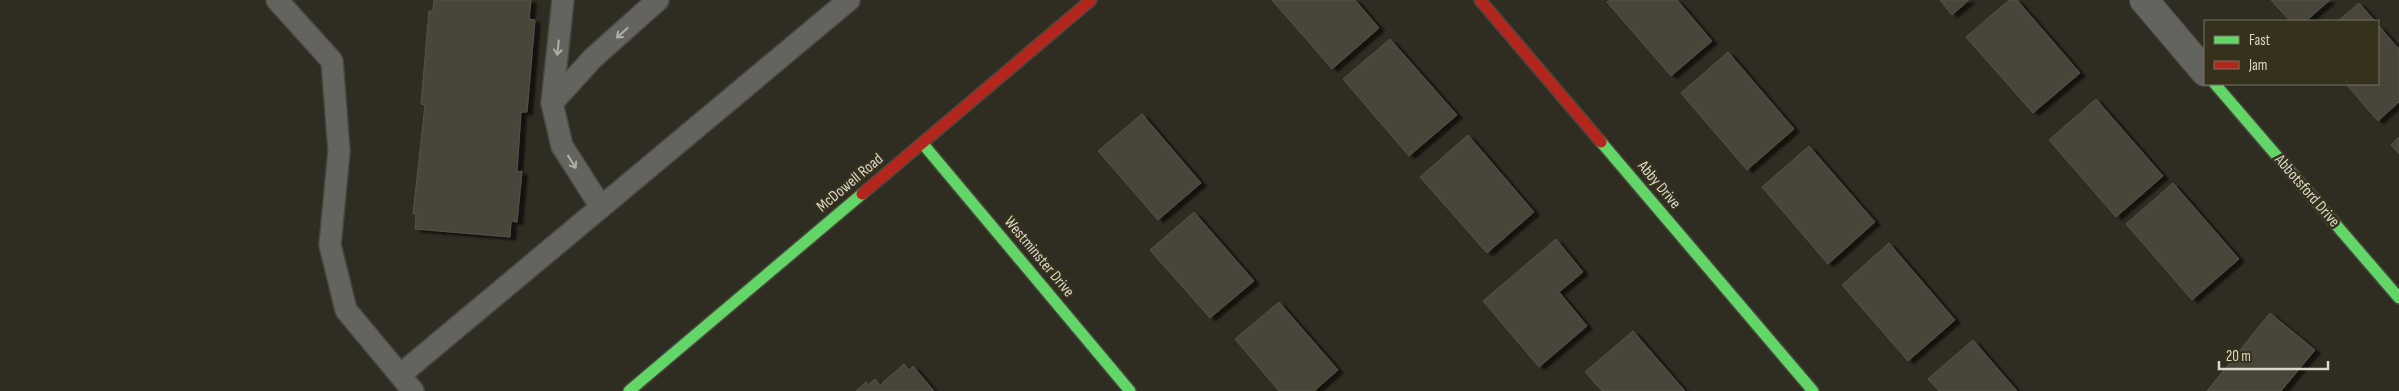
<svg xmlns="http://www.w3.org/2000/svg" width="2399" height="391" font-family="'Sofia Sans Condensed',sans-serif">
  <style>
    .building { fill: #4a4439; stroke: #56524a; filter: url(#shadow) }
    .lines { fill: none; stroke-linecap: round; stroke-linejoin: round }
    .lane-casing { stroke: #4a483e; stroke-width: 24 }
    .street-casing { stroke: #4a483e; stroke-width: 30 }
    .fast-casing { stroke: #4a483e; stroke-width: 14 }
    .jam-casing { stroke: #4a483e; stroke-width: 14 }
    .lane { stroke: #63645e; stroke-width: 21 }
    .street { stroke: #63645e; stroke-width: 28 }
    .fast { stroke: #63d668; stroke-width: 11 }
    .jam { stroke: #b3261e; stroke-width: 11 }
    .oneway { stroke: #b1afa5 }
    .labels { text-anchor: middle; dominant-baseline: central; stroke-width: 5; stroke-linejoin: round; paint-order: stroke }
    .street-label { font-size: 16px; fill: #dbd8cb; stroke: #35311c }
  </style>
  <defs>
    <filter id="shadow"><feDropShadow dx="5.5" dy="3" stdDeviation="1" flood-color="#0009"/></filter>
  </defs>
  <rect width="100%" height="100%" fill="#2f2d22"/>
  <g class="building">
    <path d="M434,0H531L529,19L535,20L527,112H521L517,172L522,171L517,222L511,221L510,237L415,229L416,214H413L425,105L421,104L429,11H433Z"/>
    <path d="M1272,0H1355L1379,28L1332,69Z"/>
    <path d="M1610,0H1677L1712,41L1671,76L1607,2Z"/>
    <path d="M1940,0H1969L1952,15Z"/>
    <path d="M2009,0H2017L2080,73L2033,113L1966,37Z"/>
    <path d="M2271,0H2330L2306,21H2290Z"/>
    <path d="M2359,3L2375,21H2338Z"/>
    <path d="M2378,25L2399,49V102L2378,121L2346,84H2378Z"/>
    <path d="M1390,39L1457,115L1409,156L1343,79Z"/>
    <path d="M1728,52L1794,129L1747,170L1681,93Z"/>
    <path d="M2096,99L2163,176L2116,217L2049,140Z"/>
    <path d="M1142,114L1201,183L1158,220L1098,151Z"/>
    <path d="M1468,135L1534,212L1487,253L1420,177Z"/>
    <path d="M2399,137V154L2391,145Z"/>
    <path d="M1809,146L1875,222L1828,264L1762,187Z"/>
    <path d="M2173,183L2239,259L2192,300L2126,224Z"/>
    <path d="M1194,212L1254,281L1210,318L1150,250Z"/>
    <path d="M1556,239L1583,272L1559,292L1587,326L1539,367L1483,301Z"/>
    <path d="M1889,243L1955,320L1908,361L1842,285Z"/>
    <path d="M1279,302L1338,370L1314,391H1279L1235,339Z"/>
    <path d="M2270,313L2315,350L2281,391H2207Z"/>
    <path d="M1633,331L1685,391H1602L1585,372Z"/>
    <path d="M1973,340L2017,391H1939L1928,379Z"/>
    <path d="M904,364L909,370L913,366L934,391H856L866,382L868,385L875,379L880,385Z"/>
  </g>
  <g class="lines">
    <g class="lane-casing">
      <g id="lane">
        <path d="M277,0L332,61L339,151L330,245L346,310L400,375"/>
        <path d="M552,103L563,0"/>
        <path d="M601,207L562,146L552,103L593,58L658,0"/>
        <path d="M413,391L400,375L849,0"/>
      </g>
    </g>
    <g class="street-casing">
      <path id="street" d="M2144,0L2205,72"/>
    </g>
    <g class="fast-casing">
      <g id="fast">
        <path d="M2215,84L2399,298"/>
        <path d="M1601,142L1813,391"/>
        <path d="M923,144L1130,391"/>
        <path d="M629,391L862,194"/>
      </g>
    </g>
    <g class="jam-casing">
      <g id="jam">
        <path d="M1480,0L1601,142"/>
        <path d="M862,194L1091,0"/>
      </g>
    </g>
    <use href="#lane" class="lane"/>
    <use href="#street" class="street"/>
    <use href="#fast" class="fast"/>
    <use href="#jam" class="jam"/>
  </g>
  <defs><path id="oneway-shaft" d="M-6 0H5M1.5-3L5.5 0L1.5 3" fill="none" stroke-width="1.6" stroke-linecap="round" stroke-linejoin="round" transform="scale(1.25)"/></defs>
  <g class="oneway">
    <use href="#oneway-shaft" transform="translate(622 33) rotate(138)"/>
    <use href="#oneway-shaft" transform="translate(558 48) rotate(96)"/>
    <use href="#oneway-shaft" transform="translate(572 162) rotate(58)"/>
  </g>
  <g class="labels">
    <g class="street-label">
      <text transform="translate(850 183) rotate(-40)">McDowell Road</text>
      <text transform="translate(1659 185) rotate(50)">Abby Drive</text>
      <text transform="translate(2307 191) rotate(49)">Abbotsford Drive</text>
      <text transform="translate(1039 257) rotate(50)">Westminster Drive</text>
    </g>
  </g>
  <rect x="2204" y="20" width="175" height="65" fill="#35311c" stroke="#777462"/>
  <rect x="2214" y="36" width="25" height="8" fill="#63d668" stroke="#777462"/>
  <text x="2249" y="45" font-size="15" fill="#dbd8cb">Fast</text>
  <rect x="2214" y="61" width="25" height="8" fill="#b3261e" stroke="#777462"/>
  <text x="2249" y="70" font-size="15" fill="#dbd8cb">Jam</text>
  <path d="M2219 361v8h109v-8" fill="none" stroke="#dbd8cb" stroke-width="2.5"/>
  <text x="2226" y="361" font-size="15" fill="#dbd8cb" stroke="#35311c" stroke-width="4" paint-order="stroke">20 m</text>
</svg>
